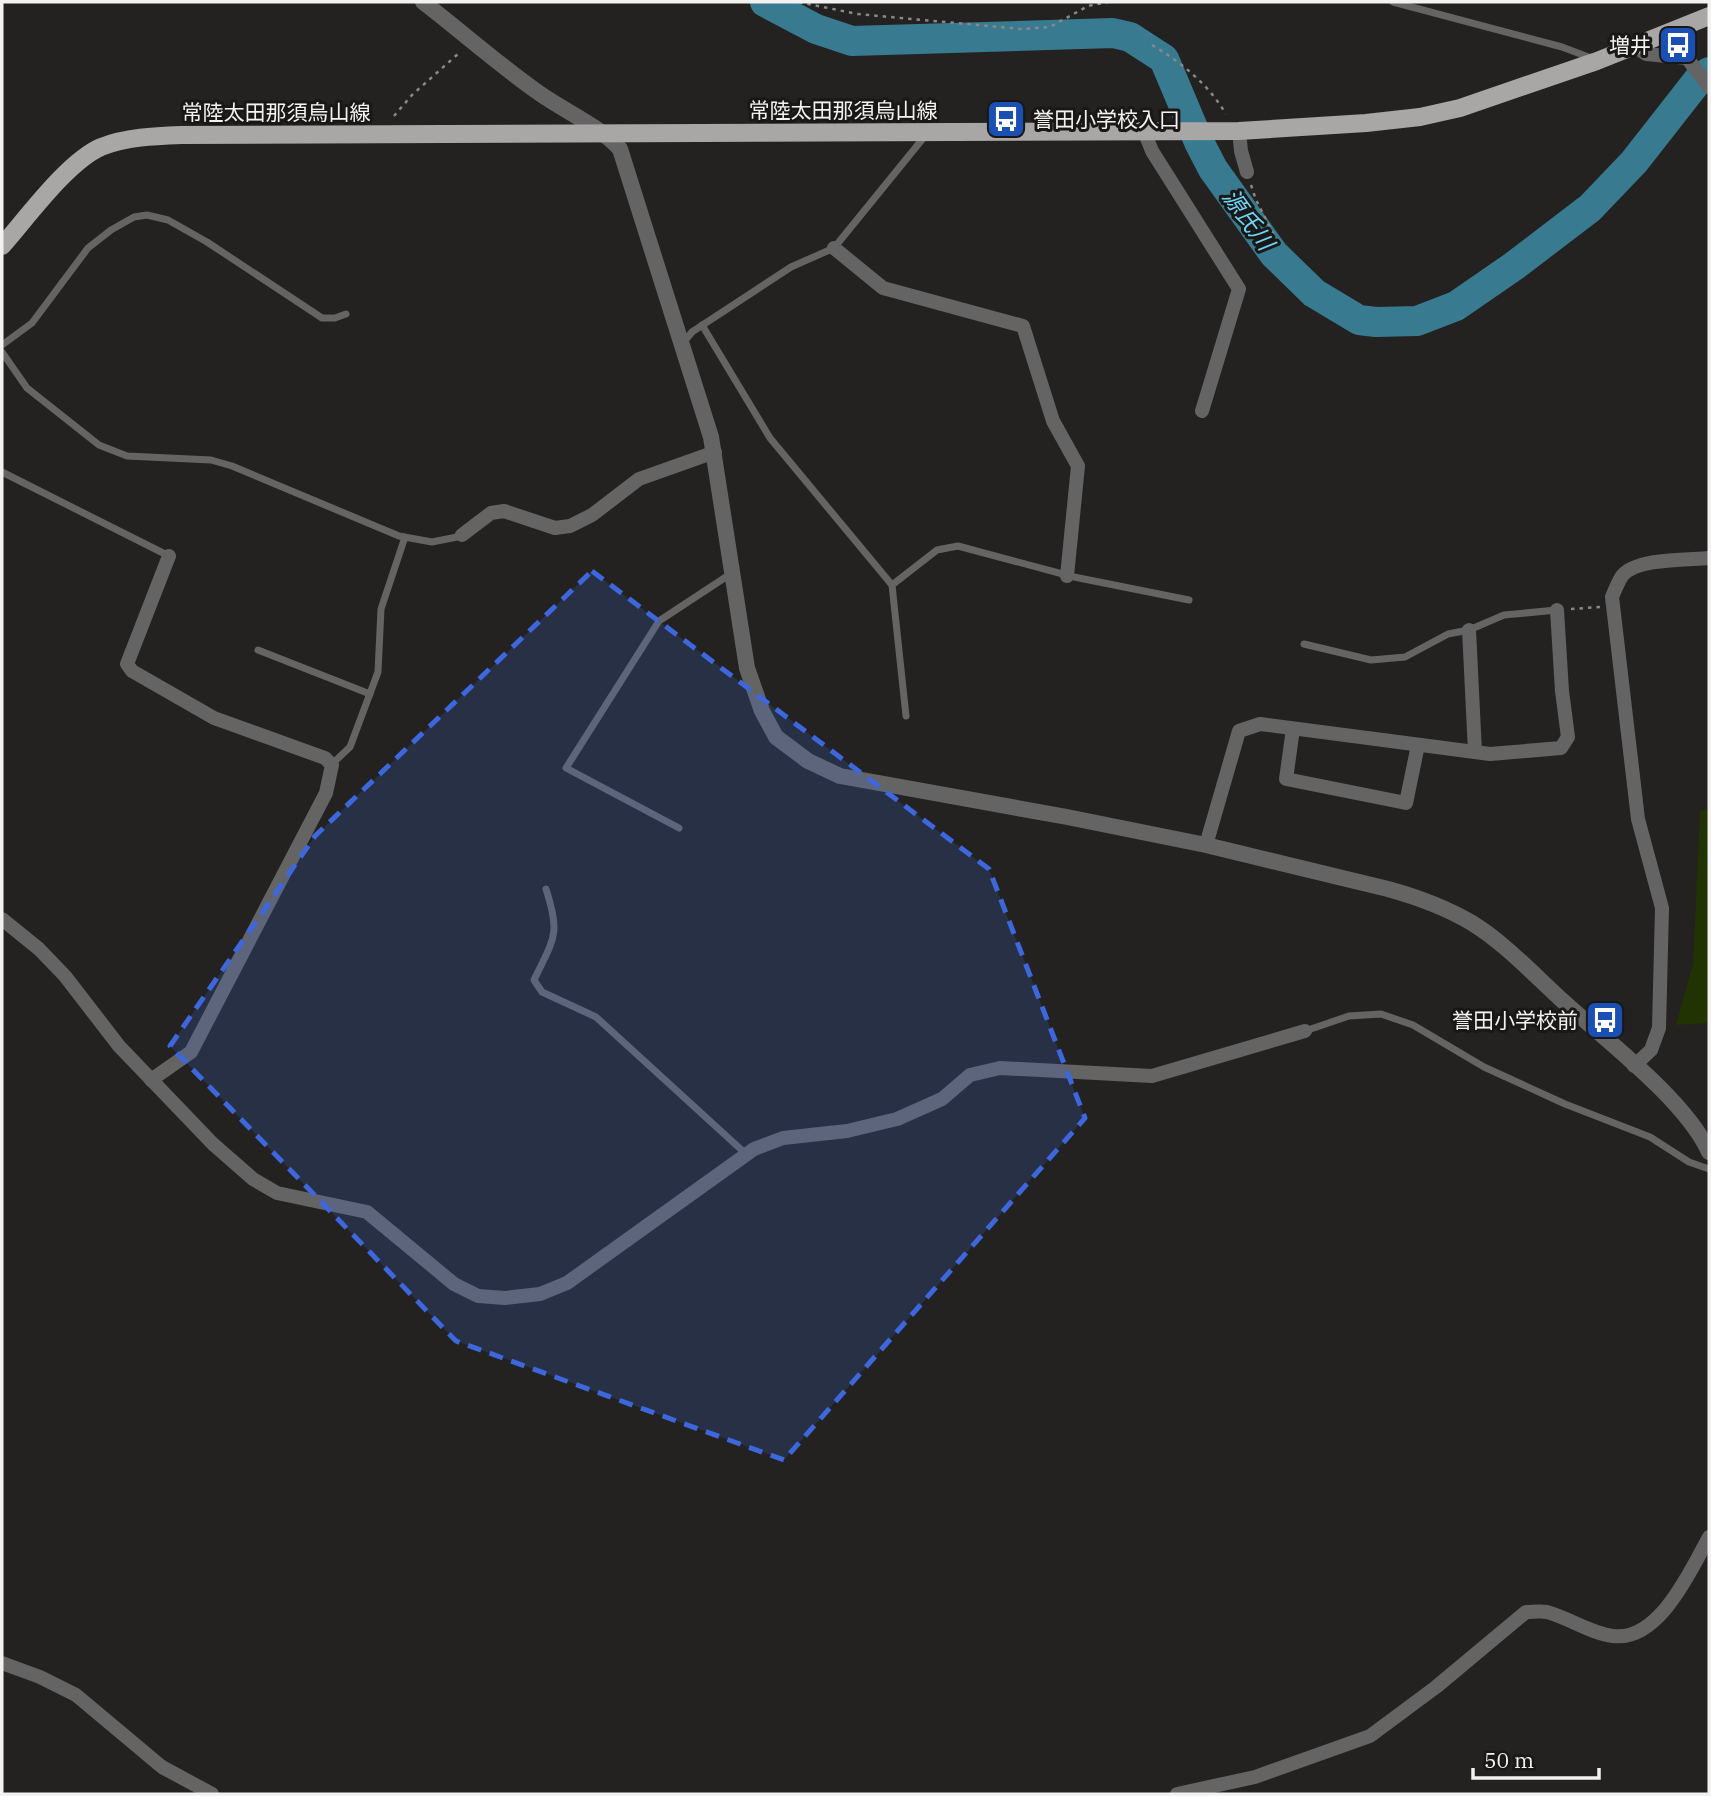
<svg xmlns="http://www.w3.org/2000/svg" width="1711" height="1796" font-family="'IBM Plex Serif','Noto Sans JP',serif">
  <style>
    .green { fill: #213203 }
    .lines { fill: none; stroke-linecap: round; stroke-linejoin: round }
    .river { stroke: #387b90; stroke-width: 30 }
    .path { stroke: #898887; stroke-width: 2.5; stroke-dasharray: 3.5 5; stroke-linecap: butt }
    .service { stroke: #656464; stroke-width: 7 }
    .minor { stroke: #656464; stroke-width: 14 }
    .tertiary { stroke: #656464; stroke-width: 16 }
    .primary { stroke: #a9a6a6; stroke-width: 18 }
    .marked { fill: #3d67dc; fill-opacity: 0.2; stroke: #3d67dc; stroke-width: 5; stroke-dasharray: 14 9; stroke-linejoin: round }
    .labels { text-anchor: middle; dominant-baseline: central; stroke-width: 6; stroke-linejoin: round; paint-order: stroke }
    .poi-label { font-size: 21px; fill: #f3f2f1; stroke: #1a1816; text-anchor: end }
    .street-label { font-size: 21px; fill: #f3f2f1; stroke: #1a1816 }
    .water-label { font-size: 23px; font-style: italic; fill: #6ed3f4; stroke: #1a1816 }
  </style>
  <rect width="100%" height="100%" fill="#232220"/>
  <path class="green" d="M1709,808V1023L1676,1025L1693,964L1700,811Z"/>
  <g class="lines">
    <path class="river" d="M765,2L816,29L852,41L1113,33L1130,37L1164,59L1199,142L1213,169L1274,254L1314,293L1359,320L1376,322L1417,321L1456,306L1514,266L1590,208L1634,162L1699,79L1709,72"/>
    <g class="path">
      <path d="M799,2L857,14L1022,29L1050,27L1088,6L1108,2"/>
      <path d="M1152,45C1182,63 1208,84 1226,114"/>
      <path d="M394,116L412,95L459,53"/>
      <path d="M1251,185L1256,200L1278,243"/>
      <path d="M1571,609L1600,607"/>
    </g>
    <g class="service">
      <path d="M1393,2L1562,47L1591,58"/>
      <path d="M702,325L770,438L892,585L906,716"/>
      <path d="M683,343L692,332L791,267L834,248L925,136"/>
      <path d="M2,345L32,323L88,248L111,230L134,217L147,215L168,220L207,242L322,318H335L346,314"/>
      <path d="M2,352L27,388L99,445L127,456L211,460L232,466L399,536L432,542L462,536"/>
      <path d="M2,472L169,556"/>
      <path d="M892,585L937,550L958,546L1074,577L1189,600"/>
      <path d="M1304,644L1371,660L1405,657L1448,634L1469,630L1504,615L1557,610"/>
      <path d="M258,650L370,694"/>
      <path d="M332,764L350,747L378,672L381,609L405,537"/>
      <path d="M679,828L566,768L659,621L732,573"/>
      <path d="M546,889C561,935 554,938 534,980L542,992L596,1017L746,1154"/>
      <path d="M1305,1031L1349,1016L1381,1014L1413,1025L1484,1067L1565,1104L1650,1137L1689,1162L1709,1169"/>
    </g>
    <g class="minor">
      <path d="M1634,46L1646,54L1687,58L1709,87"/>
      <path d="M1144,131L1152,151L1239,289L1202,411"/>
      <path d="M1239,131L1241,151L1247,172"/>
      <path d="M834,248L883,288L1023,326L1053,421L1078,466L1067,576"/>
      <path d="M462,535L491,513L504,511L555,528L570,526L592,515L639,479L715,452"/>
      <path d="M1469,630L1475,752"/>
      <path d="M1293,729L1286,779L1406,803L1418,745"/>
      <path d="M1206,845L1239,731L1260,724L1490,754L1561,748L1568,737L1562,691L1557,610"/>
      <path d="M2,919L39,949L65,976L119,1046L213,1144L253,1179L277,1193L367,1212L454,1284L478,1296L505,1298L540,1294L567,1283L754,1149L783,1138L847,1131L897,1119L942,1099L970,1075L1000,1068L1152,1076L1305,1031"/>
      <path d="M1634,1066L1651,1050L1659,1028L1662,908L1638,819L1612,597C1615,590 1618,582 1622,576C1636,558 1687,560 1709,558"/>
      <path d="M151,1080L191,1052L326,793L332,765L325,758L214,718L132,671L127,664L169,556"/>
      <path d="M2,1663L40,1677L76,1695L162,1767L212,1794"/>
      <path d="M1177,1794L1255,1777L1370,1736L1436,1687L1526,1612C1532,1612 1541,1611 1547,1612C1569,1618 1590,1633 1613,1636C1659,1642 1691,1570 1709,1537"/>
    </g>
    <path class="tertiary" d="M423,2C462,32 499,65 539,93C566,112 598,125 620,149L711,437L747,668L762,711L776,737L808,761L840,776L1067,817L1206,845L1388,889C1417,897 1445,907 1472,923C1506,944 1535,976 1565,1003C1607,1041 1686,1101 1709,1152"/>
    <path class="primary" d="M2,246C27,218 67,162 101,147C126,137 155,136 182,135L1239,131L1366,123L1420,117L1460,108L1597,61L1709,16"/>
  </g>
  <path class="marked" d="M592,571L989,869L1085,1118L784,1460L456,1341L170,1046L315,836Z"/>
  <defs>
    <g id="bus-square" transform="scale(2.0125)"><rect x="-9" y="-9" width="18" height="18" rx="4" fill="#1a4fb4" stroke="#1a1816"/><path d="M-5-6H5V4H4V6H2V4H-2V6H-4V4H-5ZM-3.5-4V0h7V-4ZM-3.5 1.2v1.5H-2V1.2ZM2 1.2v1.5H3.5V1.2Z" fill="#fff"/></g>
  </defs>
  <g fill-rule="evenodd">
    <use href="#bus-square" x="1678" y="45"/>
    <use href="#bus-square" x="1006" y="119"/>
    <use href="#bus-square" x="1605" y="1020"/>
  </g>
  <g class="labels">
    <g class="poi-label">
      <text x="1651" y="45">増井</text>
      <text x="1033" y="119" text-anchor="start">誉田小学校入口</text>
      <text x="1578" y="1020">誉田小学校前</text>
    </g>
    <g class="street-label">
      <text x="843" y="110">常陸太田那須烏山線</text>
      <text x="276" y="112">常陸太田那須烏山線</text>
    </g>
    <g class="water-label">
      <text transform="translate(1249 219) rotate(54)">源氏川</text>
    </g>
  </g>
  <rect width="1711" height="1796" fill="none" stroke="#f3f2f1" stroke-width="7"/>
  <path d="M1473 1768v10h126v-10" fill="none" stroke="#f3f2f1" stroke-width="3.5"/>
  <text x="1484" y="1768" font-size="21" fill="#f3f2f1" stroke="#1a1816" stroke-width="5" paint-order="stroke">50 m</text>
</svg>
